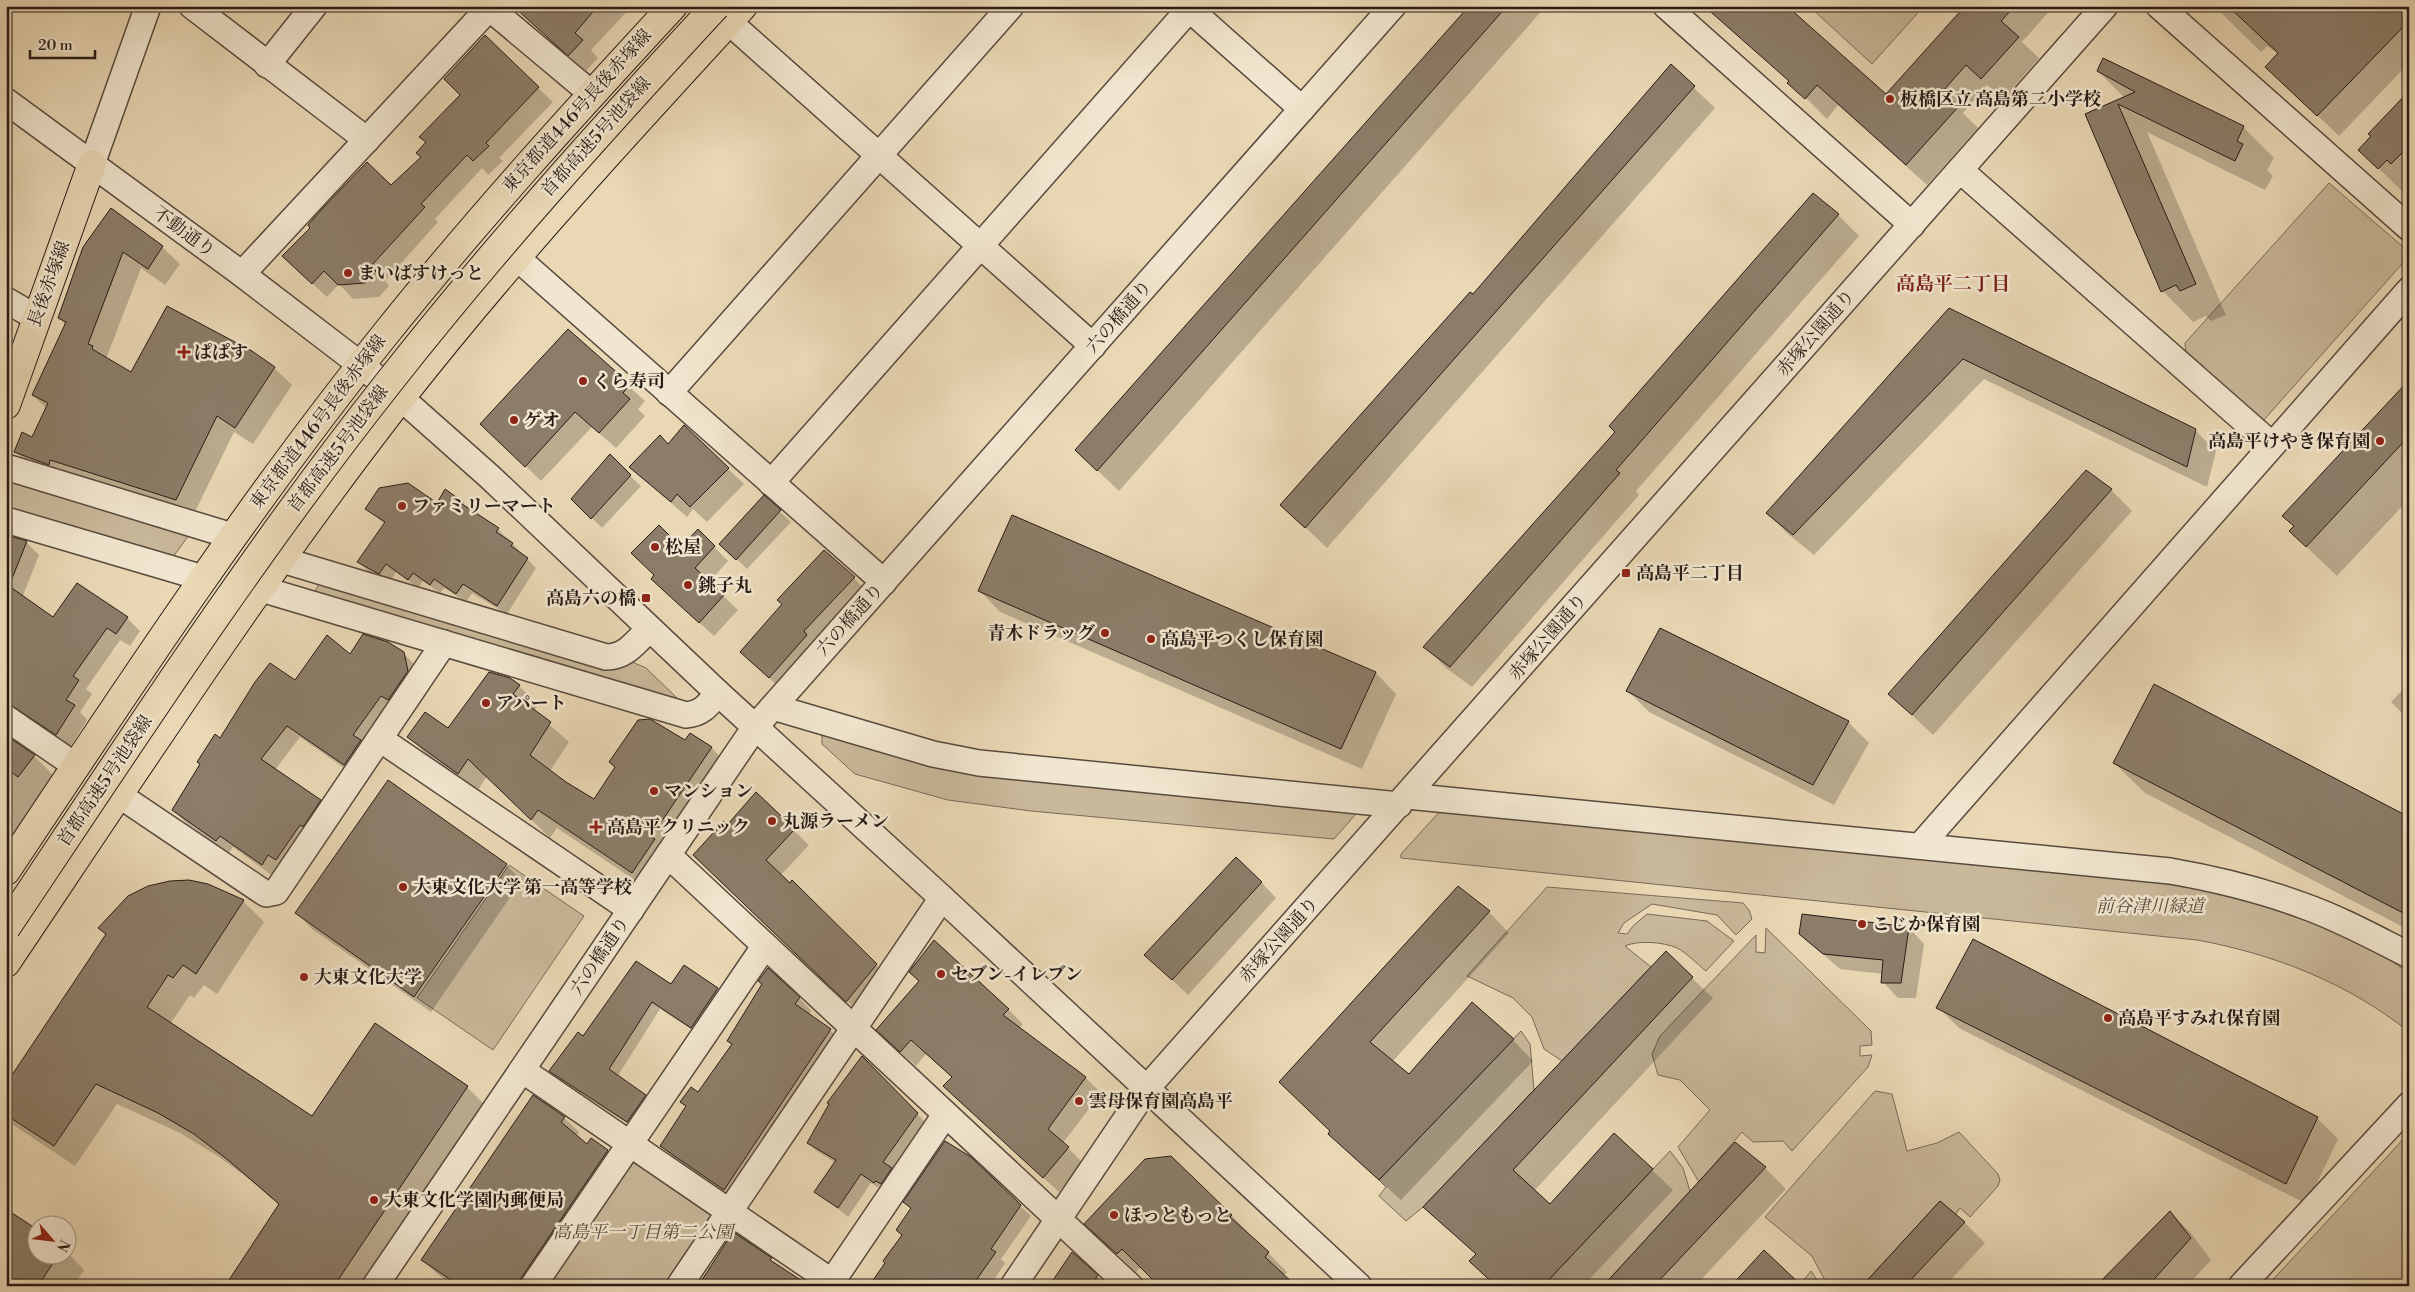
<svg xmlns="http://www.w3.org/2000/svg" width="2415" height="1292" font-family="'Libre Bodoni','Noto Serif JP',serif">
  <style>
    .green { fill: #c9b89a; stroke: #786a58 }
    .shadow { fill: #0003 }
    .building { fill: #8c7d69; stroke: #271b16 }
    .lines { fill: none; stroke-linecap: round; stroke-linejoin: round }
    .minor-casing { stroke: #584a3e; stroke-width: 28 }
    .major-casing { stroke: #271b16; stroke-width: 30 }
    .minor { stroke: #f1e6cf; stroke-width: 25 }
    .major { stroke: #ead8b5; stroke-width: 28 }
    .highway-bridge-casing { stroke: #271b16; stroke-width: 30; stroke-linecap: butt }
    .highway-bridge { stroke: #ead8b5; stroke-width: 28 }
    .poi-dot { fill: #8f2418; stroke: #f1e6cf; stroke-width: 2 }
    .labels { text-anchor: middle; dominant-baseline: central; stroke-width: 5; stroke-linejoin: round; paint-order: stroke }
    .poi-label { font-size: 18px; font-weight: bold; fill: #271b16; stroke: #f1e6cf; text-anchor: start }
    .street-label { font-size: 18px; fill: #271b16; stroke: #f1e6cf }
    .park-label { font-size: 18px; font-style: italic; fill: #584a3e; stroke: #f1e6cf }
    .neighbourhood-label { font-size: 19px; font-weight: bold; fill: #7a1f14; stroke: #f1e6cf }
  </style>
  <rect width="100%" height="100%" fill="#ead8b5"/>
  <filter id="stains"><feTurbulence type="fractalNoise" baseFrequency=".004" numOctaves="4"/><feColorMatrix values="0 0 0 0 .2 0 0 0 0 .09 0 0 0 0 .02 0 0 0 .5 -.17"/></filter>
  <radialGradient id="worn" r=".72"><stop offset=".6" stop-color="#630" stop-opacity="0"/><stop offset="1" stop-color="#630" stop-opacity=".3"/></radialGradient>
  <g class="green">
    <path d="M1809,6H1924L1872,64Z"/>
    <path d="M2329,183L2409,252V256L2263,421L2186,353L2185,343Z"/>
    <path d="M6,476L192,531L170,561L6,515Z"/>
    <path d="M323,578L614,667H624L632,662L646,668L679,700V707L311,597Z"/>
    <path d="M822,729L1354,808L1356,814L1334,839L1031,811L948,800L855,774L822,744Z"/>
    <path d="M1441,810L2158,879C2227,893 2294,910 2358,943C2377,952 2394,960 2409,975V1032C2348,983 2274,954 2197,940L1401,858V854Z"/>
    <path d="M509,865L584,916L493,1050L417,998Z"/>
    <path d="M1547,887L1743,903L1749,910L1752,919L1736,935L1717,915L1652,904L1624,923L1618,933L1627,934L1633,926L1647,914L1707,921L1734,941L1706,971C1697,964 1687,953 1677,948C1664,942 1638,940 1625,946L1651,967L1562,1061L1544,1049L1532,1017L1513,998L1467,976Z"/>
    <path d="M1766,928L1871,1031L1872,1045L1860,1046V1056L1872,1055L1868,1067L1792,1151L1783,1141L1753,1142L1742,1132L1699,1182L1678,1147L1710,1110L1680,1080L1658,1075L1652,1054L1660,1036L1756,935V952L1765,953Z"/>
    <path d="M1521,1031L1530,1044L1534,1090L1423,1207L1406,1221L1379,1196L1386,1187L1379,1180Z"/>
    <path d="M1875,1091L1892,1094L1907,1151L1937,1143L1959,1132L1998,1174L2000,1180L1998,1186L1970,1217L1960,1208L1955,1215L1940,1201L1862,1286H1828L1812,1256L1765,1217Z"/>
    <path d="M2409,1133V1275L2399,1286H2267Z"/>
    <path d="M1670,1151L1683,1168L1690,1191L1603,1286H1543Z"/>
    <path d="M638,1160L710,1210L712,1220L667,1286H545L629,1163Z"/>
    <path d="M1811,1271L1821,1286H1799Z"/>
  </g>
  <g class="shadow">
    <path d="M546,6H632L591,50L598,58L586,71L530,21Z"/>
    <path d="M1470,6H1546L1119,491L1097,470Z"/>
    <path d="M1705,6H1795L1791,11L1887,96L1966,6H2054L2022,42L2039,58L2003,99L1987,85L1963,113L1978,128L1927,185L1838,105L1827,119L1790,82Z"/>
    <path d="M2214,6H2409V63L2339,136L2288,87L2279,54L2267,46L2261,52Z"/>
    <path d="M485,37L553,102L499,158L503,161L488,175L482,168L435,219L438,222L385,281L389,286L379,297L353,299L339,284L327,297L298,270L422,157L462,95Z"/>
    <path d="M1671,66L1715,108L1327,548L1282,505L1473,296Z"/>
    <path d="M2098,71L2243,127L2274,158L2267,170L2273,176L2265,190L2147,132L2226,315L2211,321L2206,316L2193,322L2163,291L2087,114L2125,98Z"/>
    <path d="M2409,92V198L2360,150Z"/>
    <path d="M1813,195L1838,215L1859,236L1636,491L1639,495L1472,687L1446,668L1425,647L1617,432Z"/>
    <path d="M85,247H162L180,264L165,285L141,268L106,359L131,373L251,352L274,368L292,385L253,444L234,432L193,516L33,469L16,452L33,438L46,408L33,395L66,325L59,318Z"/>
    <path d="M1949,310L2195,430L2216,451L2207,487L1984,379L1814,555L1788,534L1767,513Z"/>
    <path d="M568,331L645,401L638,409L645,416L616,448L592,427L541,481L482,423Z"/>
    <path d="M2409,382V499L2337,576L2290,531Z"/>
    <path d="M669,446L728,469L744,484L707,522L693,509L687,517L630,467Z"/>
    <path d="M2087,472L2111,490L2132,511L1933,735L1890,694Z"/>
    <path d="M630,476L641,486L602,528L573,499Z"/>
    <path d="M764,497L791,522L747,569L721,544Z"/>
    <path d="M462,503L472,512L498,529L536,568L507,614L472,593L466,602L444,588L440,593L423,581L418,588L396,572L389,583L368,571L359,562L385,524L367,509Z"/>
    <path d="M1013,516L1376,673L1396,694L1362,769L1000,612L980,591Z"/>
    <path d="M698,531L728,561L709,582L738,610L714,636L667,593L656,575Z"/>
    <path d="M6,536L26,542L39,555L22,598L53,619L127,618L140,631L130,646L120,640L86,689L92,694L80,712L87,720L70,747L30,720L17,707L8,703Z"/>
    <path d="M854,578L869,594L785,693L742,652Z"/>
    <path d="M403,653L416,666L357,777L300,737L275,770L320,801L333,813L274,877L233,847L229,853L186,823L173,810L220,739L295,682L351,656Z"/>
    <path d="M2409,683V720L2391,702Z"/>
    <path d="M519,686L538,705L534,711L569,742L550,771L595,801L616,768L610,762L685,742L690,734L712,748L730,767L651,891L557,828L550,838L487,776L477,792L428,756L409,737L449,730Z"/>
    <path d="M1628,691L1848,722L1869,743L1834,805L1649,712Z"/>
    <path d="M6,745L34,756L61,783L16,839L12,836L6,844Z"/>
    <path d="M2114,763L2409,819V930L2145,793Z"/>
    <path d="M756,794L809,845L780,876L790,885L792,882L891,980L862,1015L709,869Z"/>
    <path d="M506,865L522,880L431,1012L312,929L297,913Z"/>
    <path d="M1261,882L1276,898L1188,995L1162,970Z"/>
    <path d="M243,901L264,922L217,994L204,985L194,998L190,995L170,1024L313,1118L467,1087L488,1108L368,1286H226L280,1206L251,1180L216,1155L180,1133L117,1104L75,1166L15,1126L6,1118V1086L107,936L99,928Z"/>
    <path d="M1489,912L1509,933L1392,1062L1410,1076L1513,1040L1533,1061L1401,1200L1350,1154L1329,1133L1331,1131L1302,1103Z"/>
    <path d="M1909,928L1924,944L1916,998H1898L1883,982V974L1840,969L1800,934Z"/>
    <path d="M685,967L725,997L700,1035L660,1009L617,1077L653,1103L636,1129L558,1079L550,1071L583,1037L671,986Z"/>
    <path d="M1692,978L1713,998L1534,1191L1550,1206L1652,1170L1673,1190L1583,1286H1496L1471,1261L1477,1255L1425,1207Z"/>
    <path d="M763,985L799,998L811,1011L808,1015L830,1030L843,1043L737,1202L675,1159L662,1146L687,1107L682,1102L698,1094L733,1044Z"/>
    <path d="M1938,1007L2317,1118L2338,1139L2307,1204L1959,1028Z"/>
    <path d="M1008,1009L1023,1024L1019,1028L1086,1078L1101,1093L1063,1143L1083,1163L1059,1192L959,1101L953,1078L926,1054L916,1066L893,1045Z"/>
    <path d="M862,1058L927,1124L884,1192L871,1183L848,1217L816,1191L836,1163L818,1152L808,1143Z"/>
    <path d="M564,1118L579,1132L576,1137L587,1146L591,1140L608,1151L622,1166L540,1286H455L437,1274L423,1259Z"/>
    <path d="M1735,1144L1765,1168L1786,1189L1695,1286H1605Z"/>
    <path d="M1020,1206L1031,1216L1001,1259L1005,1263L990,1286H871L902,1236L897,1230Z"/>
    <path d="M2170,1212L2191,1233L2211,1260L2187,1286H2098Z"/>
    <path d="M1231,1215L1287,1272L1284,1276L1141,1267L1136,1272L1105,1242Z"/>
    <path d="M1964,1222L1985,1243L1945,1286H1864Z"/>
    <path d="M68,1253L84,1270L73,1286H6L38,1254Z"/>
    <path d="M1097,1276L1106,1286H1050Z"/>
  </g>
  <g class="building">
    <path d="M513,6H598L575,33L583,40L568,56Z"/>
    <path d="M1469,6H1507L1097,471L1075,450Z"/>
    <path d="M1704,6H1787L1886,94L1965,6H2015L2001,21L2019,37L1981,79L1966,65L1942,92L1959,106L1906,165L1817,85L1805,99L1787,83L1789,81Z"/>
    <path d="M2228,6H2409V21L2317,116L2265,67L2278,53Z"/>
    <path d="M485,35L539,87L486,143L489,146L473,161L467,155L421,204L425,207L371,266L376,271L365,283L338,285L324,271L312,284L282,256L310,228L308,225L322,209L367,162L391,185L421,157L416,153L426,142L419,137L460,95L444,79Z"/>
    <path d="M2103,58L2244,126L2237,141L2243,144L2235,161L2118,104L2196,284L2180,291L2176,285L2161,292L2085,114L2135,92L2097,71Z"/>
    <path d="M1671,64L1695,86L1305,528L1280,505L1470,292L1473,294Z"/>
    <path d="M2409,91V146L2391,164L2387,160L2378,169L2358,150L2371,136L2368,134Z"/>
    <path d="M1813,193L1839,214L1616,470L1620,473L1450,667L1423,647L1615,432L1609,426Z"/>
    <path d="M111,208L163,246L148,269L123,252L88,344L93,346L92,349L131,372L167,306L252,351L275,367L235,428L217,416L176,500L50,460L49,465L14,452L22,432L32,437L48,403L32,395L66,322L58,318L83,247Z"/>
    <path d="M1949,308L2196,429L2187,467L1963,359L1793,535L1766,513Z"/>
    <path d="M568,329L630,384L623,393L630,399L599,433L575,412L525,467L480,424Z"/>
    <path d="M2409,380V436L2306,547L2289,531L2294,526L2282,516Z"/>
    <path d="M684,425L729,468L690,507L677,494L671,502L629,467L660,435L668,444Z"/>
    <path d="M610,454L631,475L591,519L571,499Z"/>
    <path d="M2086,470L2112,489L1912,715L1888,694Z"/>
    <path d="M408,483L437,503L445,489L463,502L462,504L499,528L496,532L513,543L511,546L528,558L497,606L463,584L456,594L434,579L430,585L413,573L408,580L386,564L379,574L357,562L385,522L365,509L379,488Z"/>
    <path d="M764,495L781,510L736,560L719,544Z"/>
    <path d="M1012,515L1376,672L1341,749L978,591Z"/>
    <path d="M659,525L681,547L698,529L715,546L695,568L724,595L699,623L651,579L654,575L631,553Z"/>
    <path d="M6,535L27,541L9,586L53,617L77,583L128,617L116,634L107,628L73,676L79,680L66,700L75,705L56,735L6,702Z"/>
    <path d="M824,550L855,577L804,631L807,635L769,678L740,652L782,604L777,600Z"/>
    <path d="M1660,628L1849,721L1813,785L1626,691Z"/>
    <path d="M363,634L388,642L404,652L408,671L388,700L381,696L353,735L361,740L344,765L287,726L261,759L321,800L303,827L300,825L276,860L268,855L262,865L220,836L216,841L172,810L200,764L197,762L215,734L220,738L255,682L270,663L295,680L327,635L350,654Z"/>
    <path d="M489,672L510,678L520,685L513,694L551,722L530,755L566,782L594,799L615,767L609,762L638,720L650,719L685,740L690,733L712,747L651,837L655,839L632,873L538,810L531,820L468,759L458,774L407,737L425,712L448,728Z"/>
    <path d="M2154,684L2409,817V916L2113,763Z"/>
    <path d="M10,738L35,755L18,777L6,768V743Z"/>
    <path d="M388,780L507,864L414,997L295,913Z"/>
    <path d="M756,792L795,829L766,860L790,883L792,880L877,964L846,1002L693,855L724,821L728,824Z"/>
    <path d="M1236,857L1262,882L1172,980L1144,955Z"/>
    <path d="M189,880L208,884L244,900L196,974L183,965L173,978L168,975L147,1007L312,1116L375,1023L468,1086L334,1286H225L279,1204L228,1160L194,1134L158,1113L96,1084L54,1146L6,1115V1084L106,934L98,928L128,896L148,886L170,881Z"/>
    <path d="M1458,886L1490,911L1370,1042L1409,1074L1472,1002L1514,1039L1379,1180L1328,1134L1330,1131L1279,1082Z"/>
    <path d="M1802,914L1909,927L1901,983H1881L1883,960L1823,954L1799,934Z"/>
    <path d="M1973,939L2318,1117L2286,1184L1936,1008Z"/>
    <path d="M934,940L1009,1009L1003,1015L1086,1077L1048,1129L1069,1147L1043,1178L943,1086L952,1077L911,1040L900,1052L876,1030L919,981L909,972Z"/>
    <path d="M1666,951L1693,977L1513,1170L1550,1204L1614,1133L1653,1169L1543,1286H1496L1469,1261L1476,1254L1423,1207Z"/>
    <path d="M636,961L671,984L684,965L718,988L691,1028L652,1002L609,1069L646,1095L627,1122L549,1071L578,1032L583,1036Z"/>
    <path d="M768,968L800,997L795,1004L831,1029L724,1190L660,1146L686,1106L680,1102L691,1087L698,1092L732,1044L727,1041L762,984L758,981Z"/>
    <path d="M862,1056L918,1113L883,1162L892,1168L881,1184L876,1181L874,1183L861,1174L838,1208L814,1192L836,1160L807,1143L829,1104L827,1103Z"/>
    <path d="M533,1095L565,1117L561,1122L587,1144L591,1138L608,1150L521,1278L519,1286H460L421,1260Z"/>
    <path d="M945,1141L971,1157L1021,1205L991,1249L996,1252L972,1286H869L885,1263L883,1261L902,1235L896,1230L911,1208L903,1202Z"/>
    <path d="M1735,1142L1766,1167L1654,1286H1603Z"/>
    <path d="M1171,1156L1232,1215L1230,1217L1269,1252L1265,1257L1296,1286H1159L1122,1249L1117,1254L1084,1224L1145,1159Z"/>
    <path d="M1940,1201L1965,1222L1905,1286H1862Z"/>
    <path d="M6,1209L38,1230V1254H59L38,1286H6Z"/>
    <path d="M2170,1211L2191,1238L2148,1286H2096Z"/>
    <path d="M733,1232L772,1258L770,1260L810,1286H698Z"/>
    <path d="M1764,1250L1802,1286H1731Z"/>
    <path d="M1072,1252L1098,1275L1091,1286H1049Z"/>
  </g>
  <g class="lines">
    <g class="minor-casing">
      <g id="minor">
        <path d="M192,6L367,140"/>
        <path d="M487,6L592,94"/>
        <path d="M1186,6L1302,109"/>
        <path d="M1666,6L1912,225"/>
        <path d="M2159,6L2409,228"/>
        <path d="M729,22L1093,346"/>
        <path d="M267,65L314,6"/>
        <path d="M6,101L242,274L361,365L401,398L490,477L718,693L942,898L1359,1286"/>
        <path d="M92,164L148,6"/>
        <path d="M1960,170L2272,445"/>
        <path d="M516,257L884,582"/>
        <path d="M242,274L491,6"/>
        <path d="M6,300L37,318"/>
        <path d="M669,393L1011,6"/>
        <path d="M6,467L232,536"/>
        <path d="M771,483L1192,6"/>
        <path d="M6,520L203,578"/>
        <path d="M279,559L606,657C626,657 636,642 649,629"/>
        <path d="M258,588L686,715C702,714 708,705 718,693"/>
        <path d="M773,707L933,754L979,763L1399,805"/>
        <path d="M6,718L76,766"/>
        <path d="M380,739L631,910"/>
        <path d="M119,795L266,894L276,892L444,643"/>
        <path d="M1407,796L2170,871C2216,879 2261,890 2304,906C2341,919 2375,938 2409,955"/>
        <path d="M1920,846L2409,290"/>
        <path d="M668,855L1130,1286"/>
        <path d="M522,1070L838,1286"/>
        <path d="M375,1286L755,727L1393,6"/>
        <path d="M533,1286L764,947"/>
        <path d="M679,1286L942,898"/>
        <path d="M829,1286L945,1115"/>
        <path d="M1013,1286L1147,1088L2105,6"/>
        <path d="M2241,1286L2409,1105"/>
      </g>
    </g>
    <g class="major-casing">
      <g id="major">
        <path d="M6,405L92,164"/>
        <path d="M6,871C127,689 247,507 383,337C475,222 573,114 673,6"/>
        <path d="M6,963C135,771 261,577 403,395C509,260 626,133 743,6"/>
      </g>
    </g>
    <use href="#minor" class="minor"/>
    <use href="#major" class="major"/>
    <g class="highway-bridge-casing">
      <path id="highway-bridge" d="M6,928C130,743 251,556 389,382C492,251 603,128 716,6"/>
    </g>
    <use href="#highway-bridge" class="highway-bridge"/>
  </g>
  <g class="poi-dot">
    <circle cx="1890" cy="99" r="5"/>
    <circle cx="348" cy="273" r="5"/>
    <path d="M181.5 344.5h5v5h5v5h-5v5h-5v-5h-5v-5h5z"/>
    <circle cx="583" cy="381" r="5"/>
    <circle cx="514" cy="420" r="5"/>
    <circle cx="2380" cy="441" r="5"/>
    <circle cx="402" cy="506" r="5"/>
    <circle cx="655" cy="547" r="5"/>
    <rect x="1621" y="568" width="10" height="10" rx="2.5"/>
    <circle cx="688" cy="585" r="5"/>
    <rect x="641" y="593" width="10" height="10" rx="2.5"/>
    <circle cx="1105" cy="633" r="5"/>
    <circle cx="1151" cy="639" r="5"/>
    <circle cx="486" cy="703" r="5"/>
    <circle cx="654" cy="791" r="5"/>
    <circle cx="772" cy="821" r="5"/>
    <path d="M593.5 819.5h5v5h5v5h-5v5h-5v-5h-5v-5h5z"/>
    <circle cx="403" cy="887" r="5"/>
    <circle cx="1862" cy="924" r="5"/>
    <circle cx="941" cy="974" r="5"/>
    <circle cx="304" cy="977" r="5"/>
    <circle cx="2108" cy="1018" r="5"/>
    <circle cx="1079" cy="1101" r="5"/>
    <circle cx="374" cy="1200" r="5"/>
    <circle cx="1114" cy="1215" r="5"/>
  </g>
  <g class="labels">
    <g class="poi-label">
      <text x="1900" y="99">板橋区立 高島第二小学校</text>
      <text x="358" y="273">まいばすけっと</text>
      <text x="194" y="352">ぱぱす</text>
      <text x="593" y="381">くら寿司</text>
      <text x="524" y="420">ゲオ</text>
      <text x="2370" y="441" text-anchor="end">高島平けやき保育園</text>
      <text x="412" y="506">ファミリーマート</text>
      <text x="665" y="547">松屋</text>
      <text x="1636" y="573">高島平二丁目</text>
      <text x="698" y="585">銚子丸</text>
      <text x="636" y="598" text-anchor="end">高島六の橋</text>
      <text x="1095" y="633" text-anchor="end">青木ドラッグ</text>
      <text x="1161" y="639">高島平つくし保育園</text>
      <text x="496" y="703">アパート</text>
      <text x="664" y="791">マンション</text>
      <text x="782" y="821">丸源ラーメン</text>
      <text x="607" y="827">高島平クリニック</text>
      <text x="413" y="887">大東文化大学 第一高等学校</text>
      <text x="1872" y="924">こじか保育園</text>
      <text x="951" y="974">セブン-イレブン</text>
      <text x="314" y="977">大東文化大学</text>
      <text x="2118" y="1018">高島平すみれ保育園</text>
      <text x="1089" y="1101">雲母保育園高島平</text>
      <text x="384" y="1200">大東文化学園内郵便局</text>
      <text x="1124" y="1215">ほっともっと</text>
    </g>
    <g class="street-label">
      <text transform="translate(577 111) rotate(-48)">東京都道446号長後赤塚線</text>
      <text transform="translate(596 137) rotate(-48)">首都高速5号池袋線</text>
      <text transform="translate(184 232) rotate(36)">不動通り</text>
      <text transform="translate(49 284) rotate(-70)">長後赤塚線</text>
      <text transform="translate(1119 317) rotate(-49)">六の橋通り</text>
      <text transform="translate(1816 333) rotate(-49)">赤塚公園通り</text>
      <text transform="translate(318 422) rotate(-53)">東京都道446号長後赤塚線</text>
      <text transform="translate(338 449) rotate(-53)">首都高速5号池袋線</text>
      <text transform="translate(850 620) rotate(-48)">六の橋通り</text>
      <text transform="translate(1548 637) rotate(-49)">赤塚公園通り</text>
      <text transform="translate(105 781) rotate(-56)">首都高速5号池袋線</text>
      <text transform="translate(1279 940) rotate(-48)">赤塚公園通り</text>
      <text transform="translate(600 956) rotate(-56)">六の橋通り</text>
    </g>
    <g class="park-label">
      <text x="2150" y="906">前谷津川緑道</text>
      <text x="643" y="1232">高島平一丁目第二公園</text>
    </g>
    <g class="neighbourhood-label">
      <text x="1953" y="284">高島平二丁目</text>
    </g>
  </g>
  <rect width="2415" height="1292" fill="none" stroke="#ead8b5" stroke-width="25"/>
  <rect x="8" y="8" width="2400" height="1277" fill="none" stroke="#271b16" stroke-width="2.5"/>
  <rect x="12" y="12" width="2390" height="1267" fill="none" stroke="#271b16"/>
  <g transform="translate(52 1240) rotate(118)"><circle r="24" fill="#f1e6cf" stroke="#a09585"/>
  <path d="M0-4L9 19L0 12L-9 19Z" fill="#8f2418"/>
  <text y="-8" font-size="14" font-weight="bold" text-anchor="middle" fill="#271b16">N</text>
  </g>
  <path d="M30 50v8h65v-8" fill="none" stroke="#271b16" stroke-width="2.5"/>
  <text x="38" y="50" font-size="15" fill="#271b16" stroke="#f1e6cf" stroke-width="4" paint-order="stroke">20 m</text>
  <rect width="100%" height="100%" filter="url(#stains)"/>
  <rect width="100%" height="100%" fill="url(#worn)"/>
</svg>
